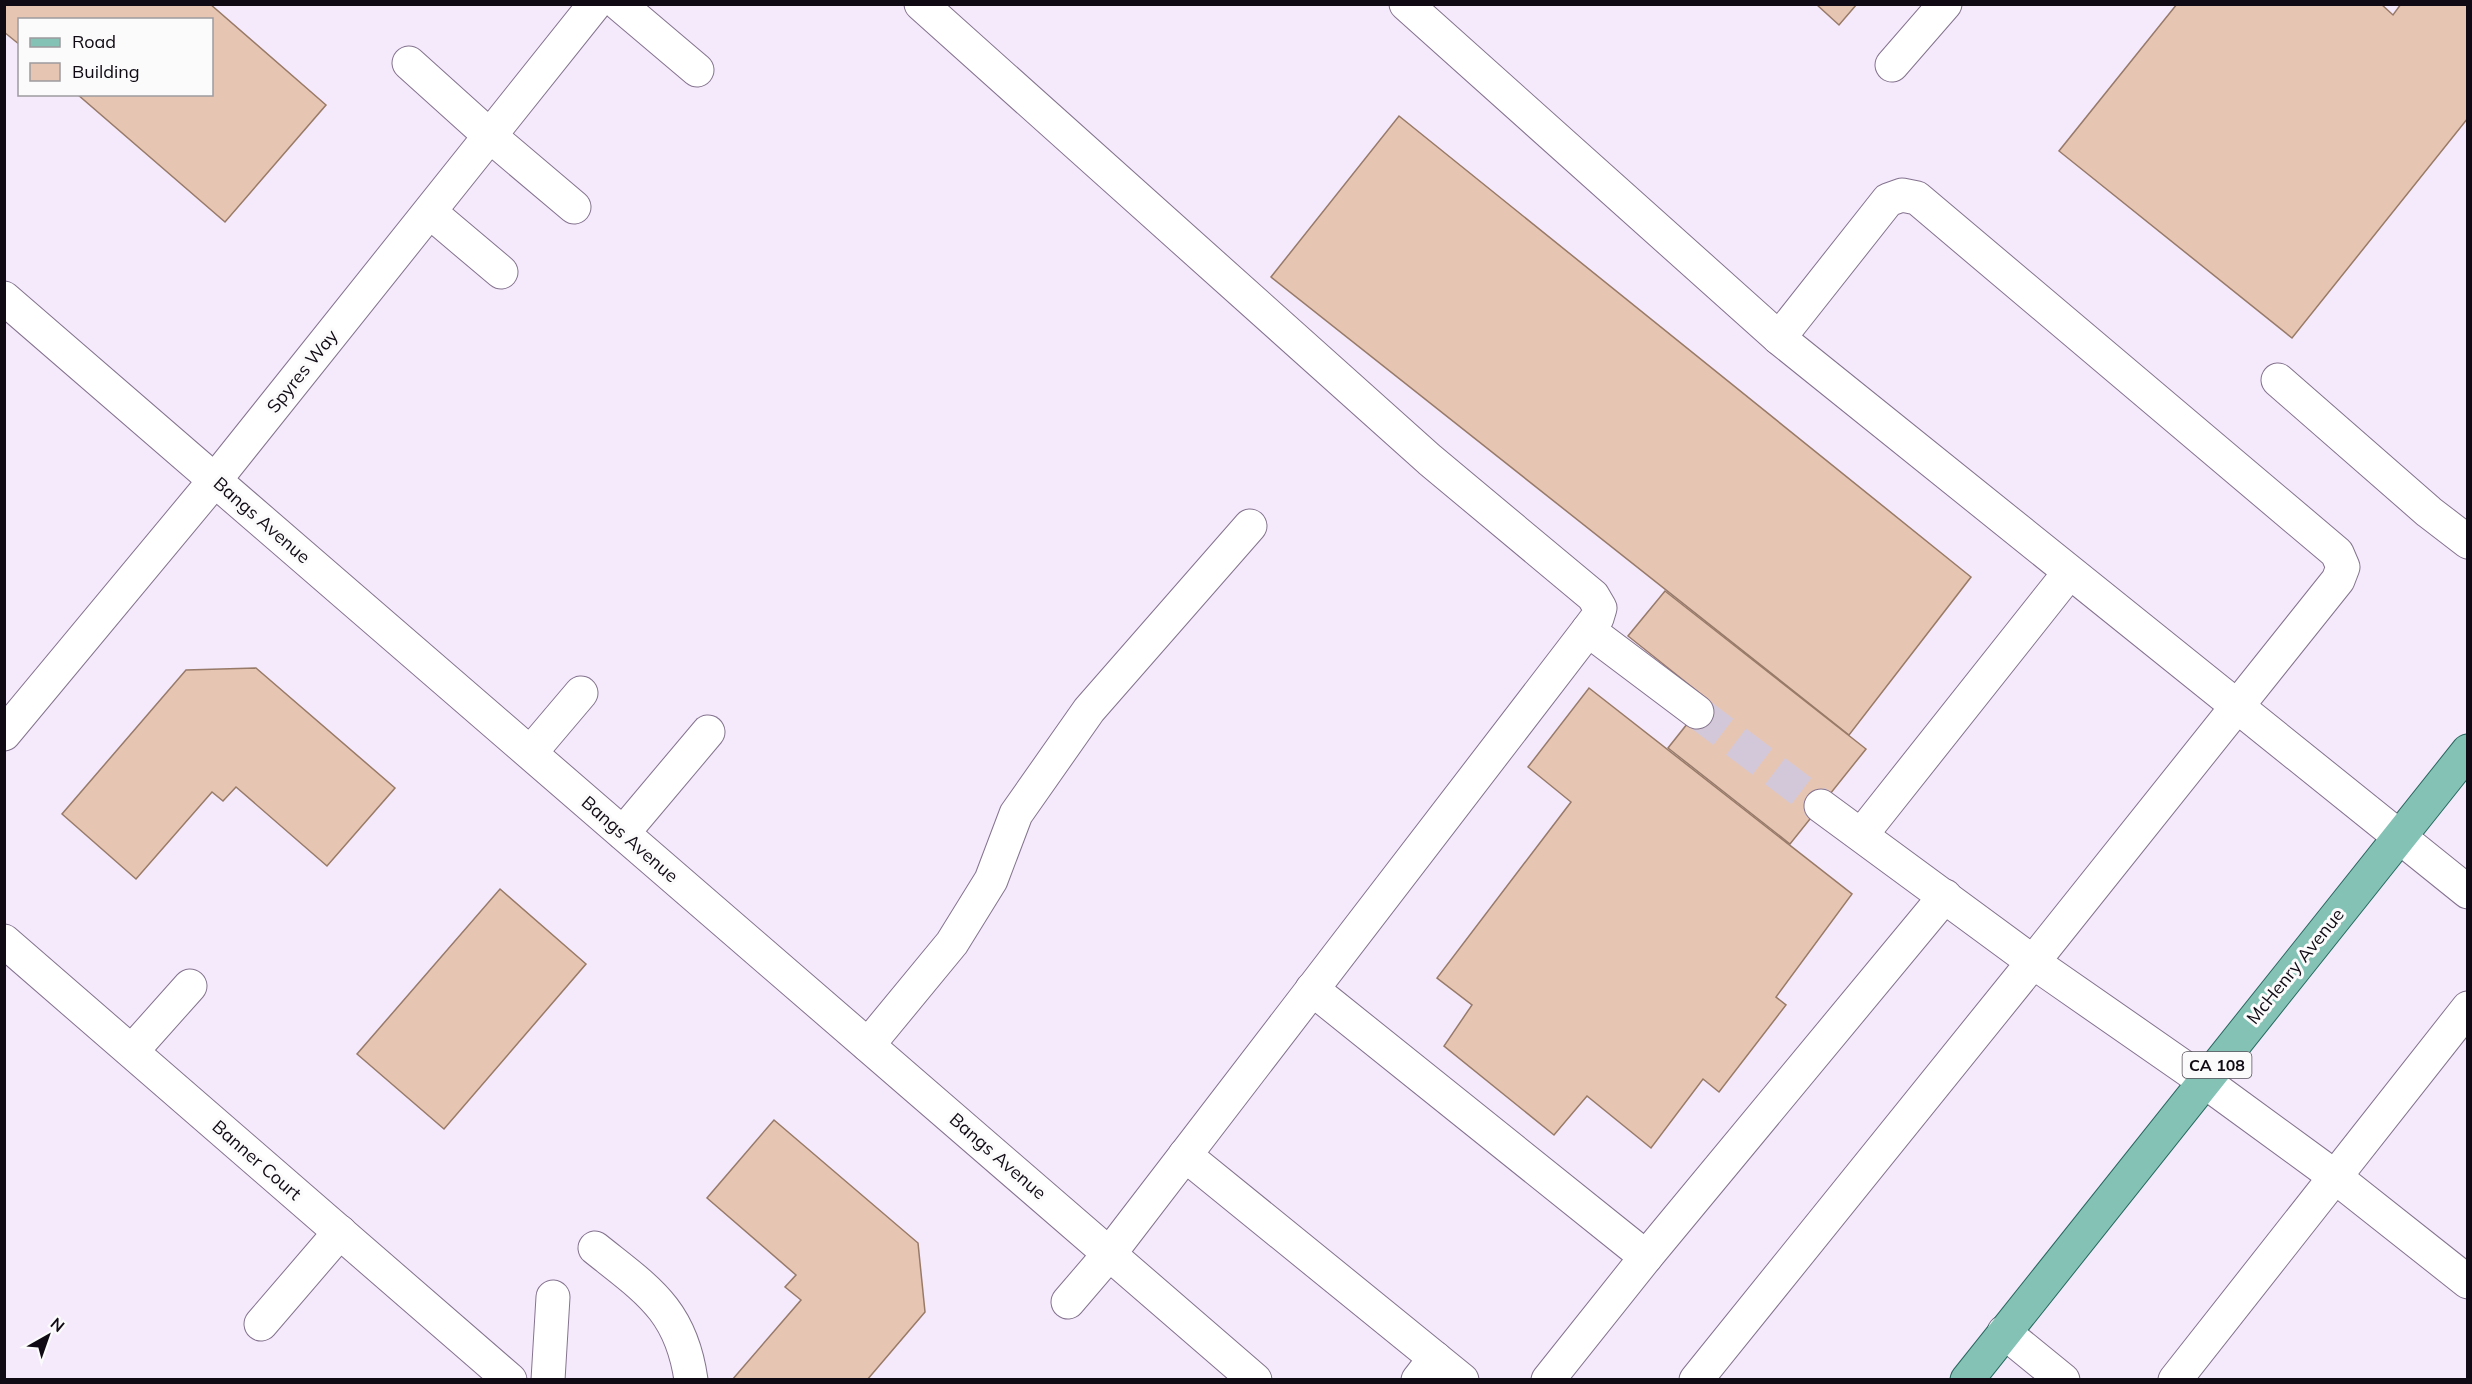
<svg xmlns="http://www.w3.org/2000/svg" width="2472" height="1384" font-family="Mulish,sans-serif">
  <style>
    .building { fill: #e6c5b2; stroke: #987a68; stroke-width: 1.5 }
    .lines { fill: none; stroke-linecap: round; stroke-linejoin: round }
    .minor-tunnel { stroke: #d3c8d9; stroke-width: 33; stroke-dasharray: 33 16; stroke-linecap: butt }
    .minor-casing { stroke: #84738e; stroke-width: 35 }
    .major-casing { stroke: #26685d; stroke-width: 35 }
    .minor { stroke: #fff; stroke-width: 33 }
    .major { stroke: #84c2b5; stroke-width: 33 }
    .labels { text-anchor: middle; dominant-baseline: central; stroke-width: 6; stroke-linejoin: round; paint-order: stroke }
    .shield { fill: #fbfbfb; stroke: #565259; stroke-width: 1.5 }
    .shield-label { font-size: 16px; font-weight: bold; fill: #100a14 }
    .street-label { font-size: 18px; fill: #100a14; stroke: #fbfbfb }
  </style>
  <rect width="100%" height="100%" fill="#f5e9fc"/>
  <g class="building">
    <path d="M4,4H210L326,105L225,222L77,94H212V20H20V45L4,32Z"/>
    <path d="M1816,4H1857L1839,25Z"/>
    <path d="M2177,4H2381L2393,15L2401,4H2468V118L2292,338L2059,151Z"/>
    <path d="M1399,116L1971,577L1849,735L1271,277Z"/>
    <path d="M1665,591L1866,749L1790,844L1668,748L1707,699L1628,636Z"/>
    <path d="M256,668L395,788L327,866L236,787L223,801L212,792L136,879L62,814L186,670Z"/>
    <path d="M1589,688L1852,894L1776,997L1786,1005L1719,1092L1703,1079L1651,1148L1587,1096L1554,1135L1444,1046L1472,1005L1437,978L1571,802L1528,767Z"/>
    <path d="M500,889L586,964L444,1129L357,1054Z"/>
    <path d="M774,1120L918,1243L925,1312L867,1380H732L801,1300L785,1287L796,1275L707,1198Z"/>
  </g>
  <g class="lines">
    <path class="minor-tunnel" d="M1697,712L1821,806"/>
    <g class="minor-casing">
      <g id="minor">
        <path d="M619,4L697,70"/>
        <path d="M921,4L1430,460L1593,596L1600,608L1597,618L1588,630L1110,1253L1068,1302"/>
        <path d="M1406,4L1779,338L1888,200L1902,195L1917,198L2337,553L2343,567L2338,580L2033,962L2204,1081L2334,1176L2468,1282"/>
        <path d="M409,63L490,136L574,207"/>
        <path d="M1892,65L1945,4"/>
        <path d="M430,212L501,272"/>
        <path d="M4,298L1255,1380"/>
        <path d="M1779,338L2468,892"/>
        <path d="M2278,380L2429,512L2468,542"/>
        <path d="M1588,630L1697,712"/>
        <path d="M4,734L215,480L595,4"/>
        <path d="M531,752L581,693"/>
        <path d="M623,833L708,732"/>
        <path d="M1862,834L2069,573"/>
        <path d="M4,941L510,1380"/>
        <path d="M1312,989L1646,1257L1548,1380"/>
        <path d="M868,1045L952,943L991,880L1016,814L1089,710L1250,526"/>
        <path d="M132,1051L190,986"/>
        <path d="M1185,1155L1462,1380"/>
        <path d="M595,1248C646,1289 681,1309 691,1380"/>
        <path d="M1646,1257L1945,896"/>
        <path d="M261,1324L340,1232"/>
        <path d="M2004,1332L2063,1380"/>
        <path d="M548,1380L553,1297"/>
        <path d="M1418,1380L1435,1358"/>
        <path d="M1696,1380L2033,962L1821,806"/>
        <path d="M2175,1380L2468,1008"/>
      </g>
    </g>
    <g class="major-casing">
      <path id="major" d="M1967,1380L2468,751"/>
    </g>
    <use href="#minor" class="minor"/>
    <use href="#major" class="major"/>
  </g>
  <g class="labels">
    <rect class="shield" x="2182.5" y="1052" width="69" height="26" rx="4.5"/>
    <g class="shield-label">
      <text x="2217" y="1065">CA 108</text>
    </g>
    <g class="street-label">
      <text transform="translate(302 371) rotate(-51)">Spyres Way</text>
      <text transform="translate(262 520) rotate(41)">Bangs Avenue</text>
      <text transform="translate(630 839) rotate(41)">Bangs Avenue</text>
      <text transform="translate(2295 966) rotate(-51)">McHenry Avenue</text>
      <text transform="translate(998 1156) rotate(41)">Bangs Avenue</text>
      <text transform="translate(257 1160) rotate(41)">Banner Court</text>
    </g>
  </g>
  <rect width="2472" height="1384" fill="none" stroke="#100a14" stroke-width="12"/>
  <rect x="18" y="18" width="195" height="78" fill="#fbfbfb" stroke="#9d9b9f" stroke-width="1.5"/>
  <rect x="30" y="38" width="30" height="9" fill="#84c2b5" stroke="#9d9b9f" stroke-width="1.5"/>
  <text x="72" y="48" font-size="18" fill="#100a14">Road</text>
  <rect x="30" y="63" width="30" height="18" fill="#e6c5b2" stroke="#9d9b9f" stroke-width="1.5"/>
  <text x="72" y="78" font-size="18" fill="#100a14">Building</text>
  <g transform="translate(48 1336) rotate(40)" stroke="#fbfbfb" stroke-width="4.5" paint-order="stroke">
  <path d="M0-4.5L10 22L0 15L-10 22Z" fill="#100a14"/>
  <text y="-9" font-size="16" font-weight="bold" text-anchor="middle" fill="#100a14">N</text>
  </g>
</svg>
